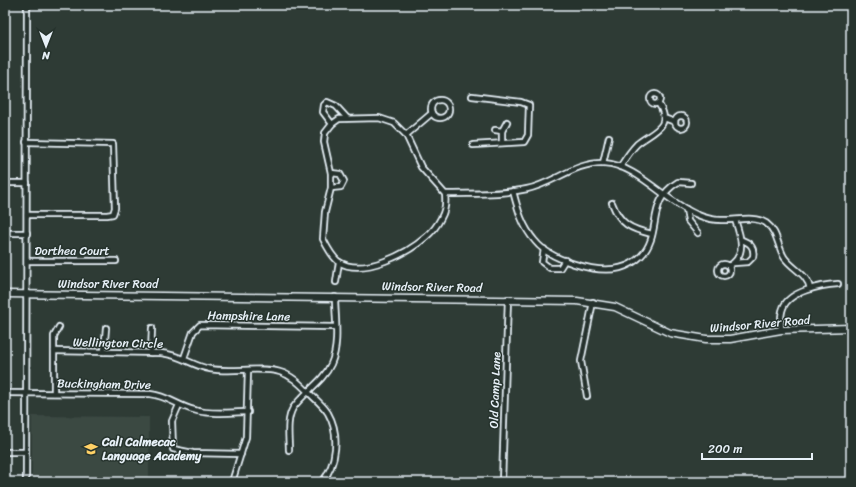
<svg xmlns="http://www.w3.org/2000/svg" width="856" height="487" font-family="Sriracha,sans-serif">
  <style>
    .built { fill: #3b4843 }
    .lines { fill: none; stroke-linecap: round; stroke-linejoin: round }
    .street-casing { stroke: #e8f1f8; stroke-width: 8 }
    .secondary-casing { stroke: #e8f1f8; stroke-width: 9 }
    .street { stroke: #26332d; stroke-width: 4.5 }
    .secondary { stroke: #26332d; stroke-width: 6 }
    .labels { text-anchor: middle; dominant-baseline: central; stroke-width: 3; stroke-linejoin: round; paint-order: stroke }
    .street-label { font-size: 12px; fill: #e8f1f8; stroke: #26332d }
    .poi-label { font-size: 12px; font-weight: bold; fill: #e8f1f8; stroke: #26332d; text-anchor: start }
  </style>
  <rect width="100%" height="100%" fill="#2e3b35"/>
  <filter id="ink" filterUnits="userSpaceOnUse"><feTurbulence type="fractalNoise" baseFrequency=".025" numOctaves="2"/><feDisplacementMap in="SourceGraphic" scale="8" xChannelSelector="R" yChannelSelector="G"/><feConvolveMatrix kernelMatrix="1 2 1 2 8 2 1 2 1" color-interpolation-filters="sRGB"/></filter>
  <g filter="url(#ink)">
    <path class="built" d="M32,416L149,417V482H32Z"/>
    <g class="lines">
      <g class="street-casing">
        <g id="street">
          <circle cx="655" cy="99" r="5"/>
          <path d="M472,96L521,102L529,105L528,135L524,142L473,145"/>
          <circle cx="440" cy="109" r="9"/>
          <circle cx="681" cy="122" r="6"/>
          <path d="M664,118L675,122"/>
          <path d="M332,124L323,112L324,105L327,102L336,106L347,118"/>
          <path d="M495,130L502,131V143"/>
          <path d="M502,131L507,122"/>
          <path d="M406,135L432,113"/>
          <path d="M26,142L113,144L115,208L113,214L107,215H27"/>
          <path d="M603,163L609,137"/>
          <path d="M620,167C625,159 630,151 637,144C651,132 675,127 658,103"/>
          <path d="M5,183H27"/>
          <path d="M331,188L341,187L344,181L340,174L331,173"/>
          <path d="M513,191C518,210 522,226 535,241C550,260 596,274 620,268C628,266 635,262 641,256C663,234 645,202 678,182L691,183"/>
          <path d="M445,194L421,167L406,135L394,123L379,118L339,119L332,124L325,133L324,142L331,173V188L325,212L323,239C327,247 332,257 339,262C363,277 408,253 426,237C432,232 438,224 441,218C445,211 446,202 445,194C472,193 500,195 527,189C553,184 575,162 604,163C638,165 666,203 698,215C705,218 714,220 721,220C735,221 754,215 766,223C778,232 777,245 784,257C792,269 808,274 810,289"/>
          <path d="M612,203C620,224 630,229 652,234"/>
          <path d="M686,209L688,221L698,233"/>
          <path d="M5,233H27"/>
          <path d="M544,249L542,262L550,268H560L565,260"/>
          <path d="M27,261H116"/>
          <path d="M734,263L748,262L753,257C755,247 750,243 742,240"/>
          <circle cx="724" cy="270" r="6"/>
          <path d="M729,266C747,255 741,237 735,220"/>
          <path d="M336,282L339,262"/>
          <path d="M781,330C781,323 780,315 783,308C789,291 822,285 838,284"/>
          <path d="M54,351L161,353C182,355 192,366 210,369C231,373 262,366 280,372C291,375 299,383 307,391C314,398 323,405 328,413C340,434 337,464 322,482"/>
          <path d="M104,352L106,328"/>
          <path d="M151,353L152,328"/>
          <path d="M184,358L193,332L200,325L335,327"/>
          <path d="M5,393L150,394C168,396 178,406 194,410C210,415 231,412 248,412"/>
          <path d="M54,393V336L59,327"/>
          <path d="M587,396L581,361L593,302"/>
          <path d="M179,405L172,421L173,449L193,453L241,454"/>
          <path d="M289,450C289,438 286,420 293,408C304,392 323,382 331,364C340,344 335,317 335,297"/>
          <path d="M5,452H26"/>
          <path d="M26,482L27,5"/>
          <path d="M232,482L246,437L248,371"/>
          <path d="M502,482L508,299"/>
        </g>
      </g>
      <g class="secondary-casing">
        <path id="secondary" d="M5,294L577,301L615,307L670,333L706,339H730L781,330L851,328"/>
      </g>
      <use href="#street" class="street"/>
      <use href="#secondary" class="secondary"/>
    </g>
  </g>
  <defs>
    <g id="school-bare" transform="scale(1.08)"><path d="M0-5L7-2L0 1L-7-2ZM-4 1L0 2.5L4 1V4Q0 6-4 4Z" fill="#ffd166" stroke="#26332d" stroke-width="2.5" paint-order="stroke"/></g>
  </defs>
  <g fill-rule="evenodd">
    <use href="#school-bare" x="91" y="449"/>
  </g>
  <g class="labels">
    <g class="street-label">
      <text x="72" y="251">Dorthea Court</text>
      <text x="108" y="284">Windsor River Road</text>
      <text transform="translate(432 287) rotate(1)">Windsor River Road</text>
      <text transform="translate(249 316) rotate(1)">Hampshire Lane</text>
      <text transform="translate(760 324) rotate(-5)">Windsor River Road</text>
      <text transform="translate(118 343) rotate(1)">Wellington Circle</text>
      <text transform="translate(104 384) rotate(1)">Buckingham Drive</text>
      <text transform="translate(495 390) rotate(-88)">Old Camp Lane</text>
    </g>
    <g class="poi-label">
      <text x="102" y="442">Cali Calmecac<tspan x="102" dy="14">Language Academy</tspan></text>
    </g>
  </g>
  <rect width="856" height="487" fill="none" stroke="#26332d" stroke-width="20"/>
  <rect x="10" y="10" width="836" height="467" fill="none" stroke="#e8f1f8" stroke-width="1.5" filter="url(#ink)"/>
  <g transform="translate(46 46) rotate(180)" stroke="#26332d" stroke-width="3" paint-order="stroke">
  <path d="M0-3L7 15L0 10L-7 15Z" fill="#e8f1f8"/>
  <text y="-6" font-size="11" font-weight="bold" text-anchor="middle" fill="#e8f1f8">N</text>
  </g>
  <path d="M702 453v6h110v-6" fill="none" stroke="#e8f1f8" stroke-width="2"/>
  <text x="708" y="453" font-size="12" fill="#e8f1f8" stroke="#26332d" stroke-width="3" paint-order="stroke">200 m</text>
</svg>
